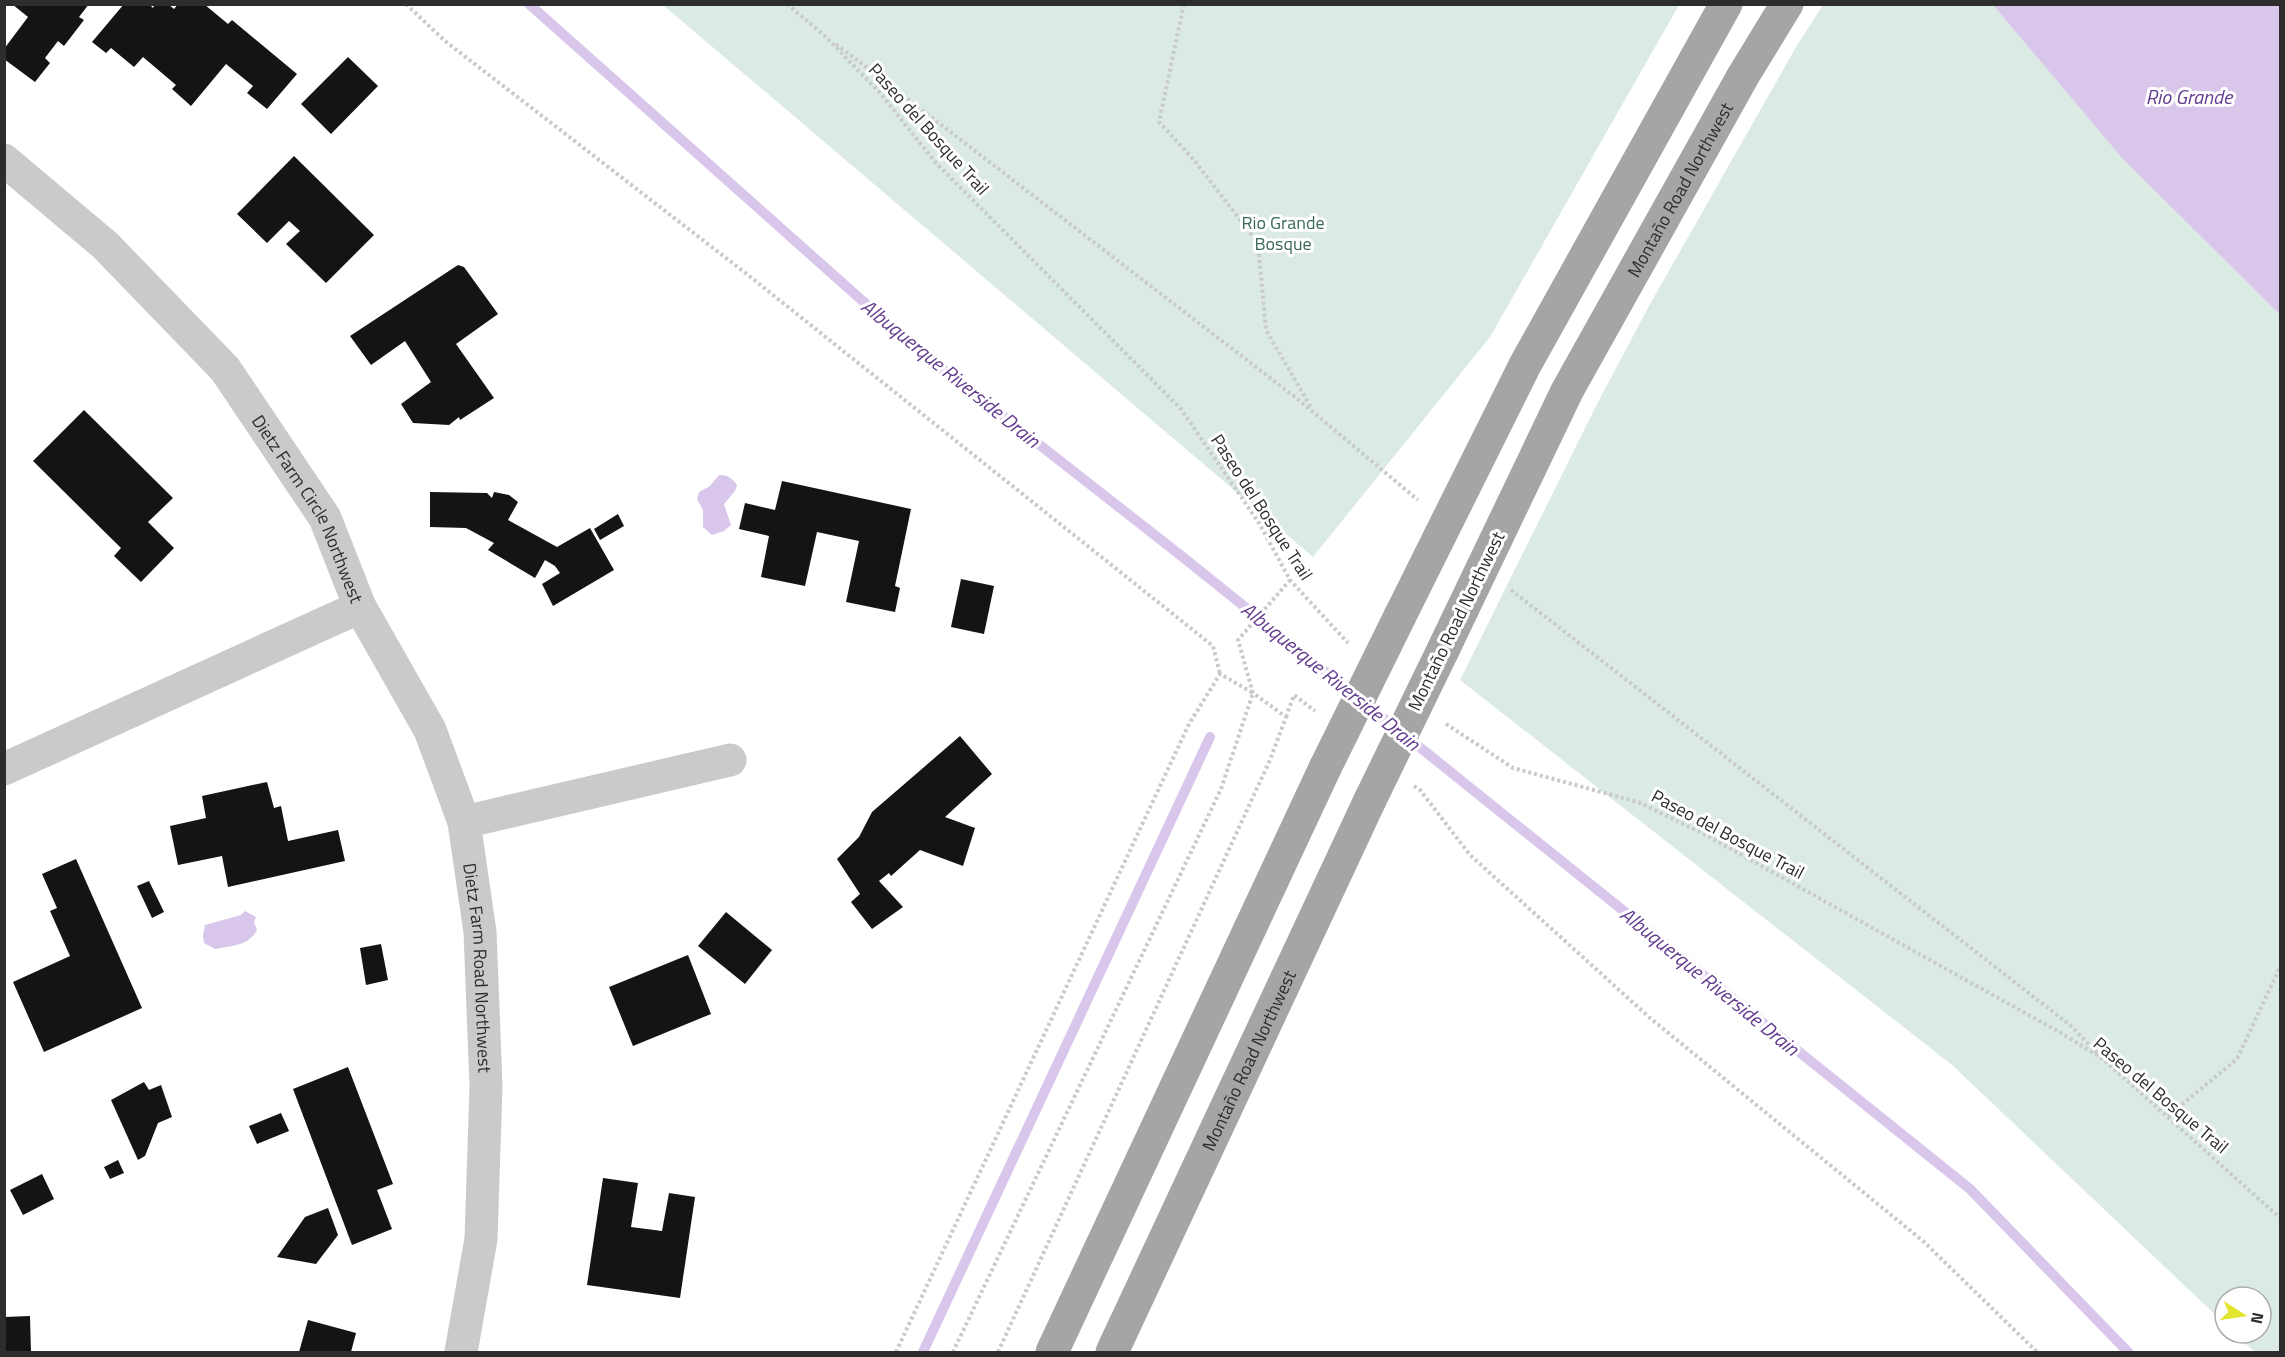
<svg xmlns="http://www.w3.org/2000/svg" width="2285" height="1357" font-family="'Titillium Web',sans-serif">
  <style>
    .green { fill: #dbebe4 }
    .water { fill: #d8c7eb }
    .lines { fill: none; stroke-linecap: round; stroke-linejoin: round }
    .stream { stroke: #d8c7eb; stroke-width: 10 }
    .building { fill: #141414 }
    .path { stroke: #cacaca; stroke-width: 4; stroke-dasharray: 3 3; stroke-linecap: butt }
    .minor { stroke: #cacaca; stroke-width: 33 }
    .major { stroke: #a5a5a5; stroke-width: 33 }
    .major-bridge { stroke: #a5a5a5; stroke-width: 33 }
    .labels { text-anchor: middle; dominant-baseline: central; stroke-width: 6; stroke-linejoin: round; paint-order: stroke }
    .street-label { font-size: 18px; fill: #2d2d2d; stroke: #fff }
    .park-label { font-size: 18px; fill: #3b6957; stroke: #fff }
    .water-label { font-size: 20px; font-style: italic; fill: #633c8f; stroke: #fff }
  </style>
  <rect width="100%" height="100%" fill="#fff"/>
  <g class="green">
    <path d="M663,5H1679L1490,337L1313,557Z"/>
    <path d="M1823,5H1993L2121,157L2280,315V1352H2255L2234,1333H2261V1297H2225V1324L1952,1065L1460,680L1598,402L1649,306L1796,47Z"/>
  </g>
  <g class="water">
    <path d="M1993,5H2280V315L2121,157Z"/>
    <path d="M719,475C728,475 732,478 737,485L735,491L724,504L731,525L724,531L712,535L703,527V510L697,499L699,492L710,486Z"/>
    <path d="M245,911L256,917L254,922L257,930C249,946 231,946 215,949L204,943L203,936L205,925L241,915Z"/>
  </g>
  <g class="lines">
    <g class="stream">
      <path d="M529,4L911,344L1184,558L1970,1189L2128,1352"/>
      <path d="M923,1352L1210,737"/>
    </g>
  </g>
  <g class="building">
    <path d="M12,4H89L79,17L84,20L64,46L58,41L45,58L50,63L35,82L4,59V49L28,17Z"/>
    <path d="M124,4H149L153,8L155,4H168L174,9L178,4H204L228,24L232,20L297,74L267,109L247,93L253,86L226,64L191,106L172,89L176,85L143,57L134,67L111,48L106,53L92,42Z"/>
    <path d="M348,57L378,86L331,134L301,104Z"/>
    <path d="M294,156L374,235L326,283L286,244L300,231L289,221L267,243L237,214Z"/>
    <path d="M458,265L464,267L498,314L456,344L494,398L460,420L459,417L449,425L413,423L401,404L431,382L405,341L371,365L350,336Z"/>
    <path d="M84,410L173,498L148,522L174,548L141,582L114,556L121,548L33,461Z"/>
    <path d="M782,481L911,509L895,586L900,588L895,612L846,602L859,541L817,532L805,586L761,577L769,536L739,529L745,503L775,510Z"/>
    <path d="M430,492L487,493L492,498L494,492L509,495L518,502L508,520L557,547L590,528L614,570L553,606L542,584L560,573L555,566L545,560L535,578L488,550L494,543L466,528L430,527Z"/>
    <path d="M618,514L624,526L600,540L594,529Z"/>
    <path d="M961,579L994,586L984,634L951,627Z"/>
    <path d="M960,736L992,774L945,817L975,828L963,866L920,850L891,876L889,873L879,881L903,907L872,929L851,902L860,894L837,859L859,837L872,812Z"/>
    <path d="M267,782L274,808L281,806L288,841L338,830L345,861L228,887L222,856L178,865L170,826L206,818L202,796Z"/>
    <path d="M76,859L142,1008L44,1052L13,982L70,956L50,911L57,908L42,874Z"/>
    <path d="M149,881L164,912L152,918L137,886Z"/>
    <path d="M726,912L772,950L745,984L698,946Z"/>
    <path d="M381,944L388,980L366,985L360,948Z"/>
    <path d="M688,955L711,1014L633,1046L609,987Z"/>
    <path d="M348,1067L393,1184L377,1190L392,1229L352,1245L293,1089Z"/>
    <path d="M144,1082L149,1090L161,1085L172,1117L158,1123L145,1156L138,1160L111,1100Z"/>
    <path d="M281,1113L289,1131L257,1144L249,1126Z"/>
    <path d="M118,1160L124,1173L110,1179L104,1167Z"/>
    <path d="M42,1174L54,1199L23,1215L10,1190Z"/>
    <path d="M603,1178L638,1183L631,1227L662,1231L669,1193L695,1197L680,1298L587,1285Z"/>
    <path d="M328,1208L338,1235L316,1264L277,1257L305,1217Z"/>
    <path d="M30,1316L31,1352H4V1317Z"/>
    <path d="M308,1320L356,1333L351,1352H299Z"/>
  </g>
  <g class="lines">
    <g class="path">
      <path d="M406,4L445,41L748,275L1213,646L1220,674"/>
      <path d="M787,4L826,37L880,93L936,163L1181,409L1259,523L1290,580L1348,643"/>
      <path d="M1184,4L1159,122L1194,160L1258,243L1266,330L1312,409"/>
      <path d="M836,44L1295,397L1418,500"/>
      <path d="M1511,590L2071,1026L2098,1054"/>
      <path d="M1286,717L1294,695L1315,711"/>
      <path d="M1446,724L1513,768L1638,802L1704,834L2061,1033L2103,1059L2280,1218"/>
      <path d="M1414,786L1420,790L1470,855L1650,1018L1923,1241L2037,1352"/>
      <path d="M2168,1116L2237,1059L2280,967"/>
      <path d="M896,1352L1189,724L1220,674L1253,693L1221,789L953,1352"/>
      <path d="M998,1352L1270,760L1286,717L1253,693L1238,640L1290,580"/>
    </g>
    <g class="minor">
      <path id="s1" d="M4,160L105,245L225,369L325,518L360,607L430,730L464,822L480,932L486,1086L481,1239L461,1352"/>
      <path d="M4,769L360,607"/>
      <path d="M464,822L730,760"/>
    </g>
    <g class="major">
      <path d="M1400,616L1525,365L1726,4"/>
      <path id="s2" d="M1443,650L1567,391L1743,76L1787,4"/>
      <path d="M1052,1352L1325,768"/>
      <path id="s3" d="M1112,1352L1370,800"/>
    </g>
    <g class="major-bridge">
      <path d="M1325,768L1400,616"/>
      <path d="M1370,800L1443,650"/>
    </g>
  </g>
  <g class="labels">
    <g class="street-label">
      <text transform="translate(929 129) rotate(48)">Paseo del Bosque Trail</text>
      <text stroke="none"><textPath href="#s2" startOffset="518">Montaño Road Northwest</textPath></text>
      <text transform="translate(1262 507) rotate(57)">Paseo del Bosque Trail</text>
      <text stroke="none"><textPath href="#s1" startOffset="468">Dietz Farm Circle Northwest</textPath></text>
      <text transform="translate(1456 621) rotate(-64)">Montaño Road Northwest</text>
      <text transform="translate(1728 834) rotate(28)">Paseo del Bosque Trail</text>
      <text stroke="none"><textPath href="#s1" startOffset="966">Dietz Farm Road Northwest</textPath></text>
      <text stroke="none"><textPath href="#s3" startOffset="322">Montaño Road Northwest</textPath></text>
      <text transform="translate(2161 1095) rotate(40)">Paseo del Bosque Trail</text>
    </g>
    <g class="park-label">
      <text x="1283" y="222">Rio Grande<tspan x="1283" dy="21">Bosque</tspan></text>
    </g>
    <g class="water-label">
      <text x="2189" y="96">Rio Grande</text>
      <text transform="translate(951 373) rotate(39)">Albuquerque Riverside Drain</text>
      <text transform="translate(1331 676) rotate(39)">Albuquerque Riverside Drain</text>
      <text transform="translate(1710 981) rotate(39)">Albuquerque Riverside Drain</text>
    </g>
  </g>
  <rect width="2285" height="1357" fill="none" stroke="#2d2d2d" stroke-width="12"/>
  <g transform="translate(2243 1315) rotate(102)"><circle r="28" fill="#ffffff" stroke="#ababab" stroke-width="1.5"/>
  <path d="M0-4.5L10 22L0 15L-10 22Z" fill="#e2e52f"/>
  <text y="-9" font-size="16" font-weight="bold" text-anchor="middle" fill="#2d2d2d">N</text>
  </g>
</svg>
